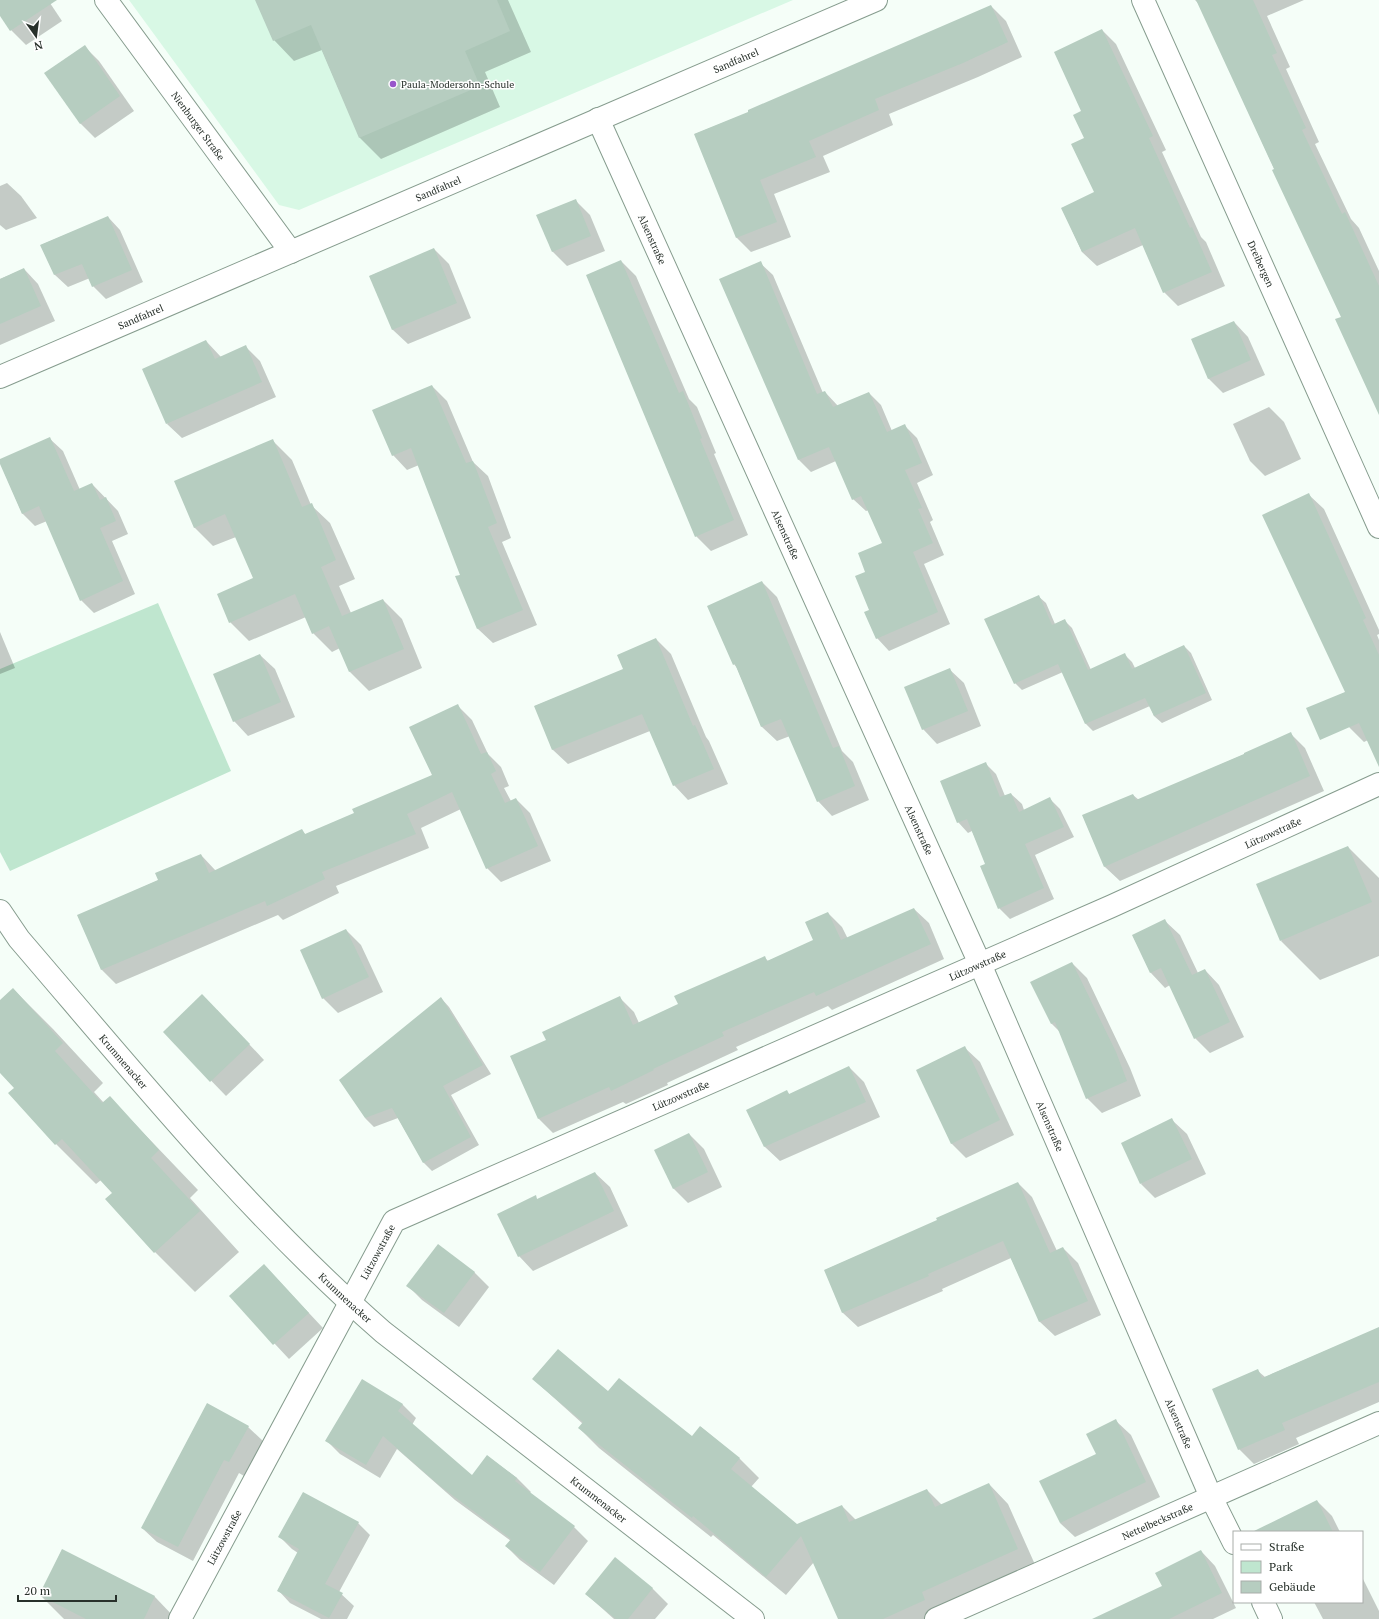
<svg xmlns="http://www.w3.org/2000/svg" width="1379" height="1619" font-family="'PT Serif',serif">
  <style>
    .built { fill: #d8f8e5 }
    .green { fill: #bfe6cf }
    .shadow { fill: #0003 }
    .building { fill: #b6cdc0 }
    .lines { fill: none; stroke-linecap: round; stroke-linejoin: round }
    .street-casing { stroke: #869c8e; stroke-width: 24 }
    .street { stroke: #fff; stroke-width: 22 }
    .poi-dot { fill: #9856cb; stroke: #fff; stroke-width: 1.5 }
    .labels { text-anchor: middle; dominant-baseline: central; stroke-width: 3; stroke-linejoin: round; paint-order: stroke }
    .street-label { font-size: 10px; fill: #28312b; stroke: #fff }
    .poi-label { font-size: 10px; fill: #28312b; stroke: #fff; text-anchor: start }
  </style>
  <rect width="100%" height="100%" fill="#f5fef8"/>
  <path class="built" d="M129,0H793L299,210L279,205Z"/>
  <path class="green" d="M158,603L231,771L10,871L0,852V669Z"/>
  <g class="shadow">
    <path d="M0,0H48L62,21L26,45L11,30L0,14Z"/>
    <path d="M256,0H508L531,52L485,72L500,107L381,159L360,138L322,50L294,61L274,40Z"/>
    <path d="M1195,0H1304L1267,16L1290,67L1286,69L1319,142L1315,144L1351,219L1359,228L1379,271V411L1342,317L1199,4Z"/>
    <path d="M991,6L1006,21L1022,57L978,77L889,114L893,125L823,156L830,172L774,194L791,237L751,252L737,238L695,134L750,112Z"/>
    <path d="M1102,30L1116,44L1166,150L1162,152L1201,237L1206,242L1225,286L1178,306L1164,292L1143,245L1097,266L1082,252L1062,208L1095,193L1083,111Z"/>
    <path d="M84,46L99,61L134,111L95,138L80,123Z"/>
    <path d="M7,183L21,196L37,218L6,230L0,225V186Z"/>
    <path d="M575,200L590,215L605,251L567,266L553,252L538,216Z"/>
    <path d="M108,217L120,230L143,282L106,299L93,286L90,278L68,287L55,275L41,245Z"/>
    <path d="M434,249L449,264L471,318L408,344L393,330L370,276Z"/>
    <path d="M621,261L636,276L689,399L697,407L716,453L714,454L748,535L711,551L696,536Z"/>
    <path d="M760,263L773,275L823,393L825,392L838,406L869,393L881,405L892,431L904,425L917,438L933,475L917,483L933,520L930,522L944,555L924,564L950,624L889,651L877,638L871,611L867,573L884,543L869,510L866,511L853,499L836,461L811,472L799,460L721,279Z"/>
    <path d="M24,269L38,284L55,321L0,345V279Z"/>
    <path d="M1234,322L1248,337L1265,375L1223,393L1208,378Z"/>
    <path d="M206,341L221,357L246,347L260,361L276,397L182,438L167,424Z"/>
    <path d="M432,386L447,401L473,462L488,476L511,538L502,542L537,625L493,643L478,629L457,577L461,575L419,465L407,470L393,455Z"/>
    <path d="M1269,407L1284,422L1301,459L1265,476L1250,461L1233,424Z"/>
    <path d="M50,439L63,451L80,490L92,484L118,511L128,534L112,541L135,594L94,613L81,600L47,521L35,526L22,513L0,462Z"/>
    <path d="M273,441L292,460L311,505L330,523L355,579L339,586L351,613L383,600L402,619L422,668L369,691L350,672L340,648L332,652L313,633L306,617L249,641L230,622L254,579L236,537L213,546L194,527Z"/>
    <path d="M1309,495L1324,509L1379,630V634L1377,635L1379,640V755L1368,740L1364,742L1349,727L1335,697L1346,692Z"/>
    <path d="M762,582L777,597L842,751L853,762L869,800L832,816L818,801L790,736L777,741L762,727L737,668L734,664Z"/>
    <path d="M1038,596L1046,603L1055,624L1064,620L1072,628L1091,670L1125,655L1132,662L1135,668L1184,646L1191,653L1212,700L1162,723L1154,716L1150,706L1093,731L1086,724L1063,672L1022,690L1015,683Z"/>
    <path d="M0,632L15,668L0,674Z"/>
    <path d="M656,639L671,654L706,737L709,741L728,784L688,800L674,785L650,731L568,764L553,750L535,706L624,670Z"/>
    <path d="M260,655L275,669L295,717L248,736L234,721Z"/>
    <path d="M949,669L964,683L981,726L937,744L923,729Z"/>
    <path d="M457,705L472,720L488,754L501,767L509,786L504,788L511,801L516,799L530,813L551,861L501,882L487,868L461,809L421,828L429,848L336,886L339,893L283,920L278,915L116,984L102,970L78,916L159,880L201,855L216,871L302,831L306,835L355,814L433,775Z"/>
    <path d="M1291,734L1305,748L1324,791L1120,881L1105,867L1083,816L1133,795L1139,800Z"/>
    <path d="M985,763L996,774L1005,796L1011,794L1022,804L1024,810L1050,799L1060,809L1074,837L1035,855L1054,899L1010,919L999,908L987,865L972,831L968,833L958,822Z"/>
    <path d="M1348,847L1379,878V956L1320,980L1281,941Z"/>
    <path d="M914,909L929,923L944,959L832,1010L828,1006L736,1047L738,1050L667,1083L668,1085L626,1104L623,1102L553,1133L539,1119L511,1057L548,1040L620,998L634,1012L639,1023L679,1005L764,957L768,961L815,941L828,913L842,927L848,939Z"/>
    <path d="M1165,921L1180,935L1198,973L1205,970L1219,985L1244,1037L1210,1053L1195,1038L1170,985L1165,988L1151,973L1133,936Z"/>
    <path d="M346,930L361,945L383,992L338,1013L323,998Z"/>
    <path d="M1072,963L1087,978L1130,1068L1141,1096L1102,1113L1087,1098L1060,1032L1051,1023Z"/>
    <path d="M13,989L53,1029L103,1083L94,1092L104,1103L110,1098L198,1190L190,1198L239,1252L195,1292L155,1252L107,1199L113,1193L101,1180L96,1184L56,1144L9,1093L15,1088L0,1072V1001Z"/>
    <path d="M441,998L449,1007L491,1074L451,1095L479,1145L432,1171L424,1163L398,1118L374,1127L365,1118Z"/>
    <path d="M217,1010L264,1060L226,1096L164,1032Z"/>
    <path d="M965,1048L980,1062L1014,1135L966,1158L951,1143Z"/>
    <path d="M849,1067L864,1082L880,1117L780,1161L765,1147L748,1110L787,1092L790,1095Z"/>
    <path d="M1172,1120L1187,1134L1206,1174L1155,1198L1141,1184Z"/>
    <path d="M689,1134L704,1149L722,1187L688,1203L674,1189L656,1150Z"/>
    <path d="M595,1173L610,1187L628,1226L533,1271L519,1256L535,1197L538,1200Z"/>
    <path d="M1018,1183L1032,1197L1057,1251L1063,1248L1078,1263L1101,1315L1055,1336L1040,1322L1011,1258L942,1289L943,1291L858,1327L843,1313L825,1270L938,1221Z"/>
    <path d="M264,1265L323,1328L289,1359L230,1296Z"/>
    <path d="M474,1272L489,1287L459,1327L422,1300L408,1286Z"/>
    <path d="M1379,1328V1402L1296,1438L1299,1444L1254,1464L1239,1449L1258,1371L1265,1377Z"/>
    <path d="M533,1379L608,1393L692,1438L701,1427L740,1459L759,1478L751,1487L797,1525L842,1506L856,1520L927,1490L942,1505L989,1484L1008,1504L1037,1569L944,1619H839L814,1562L786,1595L713,1535L711,1537L599,1448L579,1428L583,1424Z"/>
    <path d="M402,1404L416,1418L412,1425L472,1477L487,1456L517,1478L531,1492L530,1493L574,1527L588,1541L554,1585L520,1560L506,1546L511,1541L455,1500L397,1449L380,1478L340,1454L326,1440Z"/>
    <path d="M1116,1421L1131,1435L1160,1497L1075,1537L1060,1523Z"/>
    <path d="M248,1427L263,1441L244,1476L239,1473L193,1561L157,1542L142,1528Z"/>
    <path d="M1317,1501L1332,1516L1340,1532H1280Z"/>
    <path d="M358,1523L370,1535L339,1592L354,1606L347,1619H321L290,1603L278,1590L298,1553L292,1549L280,1537Z"/>
    <path d="M62,1550L155,1597L176,1619H64L40,1595Z"/>
    <path d="M1201,1551L1215,1566L1236,1608L1213,1619H1094L1163,1587Z"/>
    <path d="M1362,1577L1379,1611V1619H1323L1314,1602H1362Z"/>
    <path d="M652,1588L668,1604L655,1619H614L586,1594Z"/>
  </g>
  <g class="building">
    <path d="M0,0H57L10,31L0,16Z"/>
    <path d="M255,0H497L510,31L465,51L480,86L359,138L311,25L273,41Z"/>
    <path d="M1196,0H1253L1277,53L1272,55L1306,128L1302,130L1342,214L1345,212L1379,286V415L1335,319L1341,317L1272,170L1274,169Z"/>
    <path d="M991,5L1008,42L963,63L875,99L879,110L809,141L816,157L760,180L777,222L736,238L694,134L748,112V110Z"/>
    <path d="M1102,29L1153,136L1149,138L1190,228L1192,227L1212,272L1163,293L1135,228L1082,252L1061,208L1094,192L1071,144L1084,138L1073,115L1081,111L1054,52Z"/>
    <path d="M85,45L120,96L80,124L44,73Z"/>
    <path d="M576,199L591,236L552,252L536,215Z"/>
    <path d="M108,216L132,270L92,287L82,264L54,275L40,245Z"/>
    <path d="M434,248L457,303L392,330L369,276Z"/>
    <path d="M621,260L679,393L683,391L702,438L700,439L734,520L695,537L586,275Z"/>
    <path d="M761,261L817,394L825,391L833,407L869,392L887,432L905,424L922,463L905,470L922,508L918,509L933,543L913,552L938,612L876,639L864,612L869,610L855,576L865,572L858,553L882,543L861,496L852,500L829,447L798,460L719,279Z"/>
    <path d="M24,268L41,306L0,324V279Z"/>
    <path d="M1234,321L1251,360L1208,379L1191,339Z"/>
    <path d="M206,340L215,359L246,345L262,382L166,424L142,369Z"/>
    <path d="M432,385L466,463L473,461L497,523L488,527L523,610L477,629L455,576L460,575L411,448L392,456L372,410Z"/>
    <path d="M50,437L74,491L92,483L100,500L106,497L116,521L100,528L123,581L80,601L39,506L22,514L0,464V459Z"/>
    <path d="M273,439L302,507L312,503L336,560L321,567L342,616L383,599L404,649L349,672L329,626L312,634L295,594L229,623L217,594L253,578L225,514L194,528L174,481Z"/>
    <path d="M1309,493L1366,618L1363,620L1379,655V767L1359,723L1320,740L1306,708L1345,692L1262,515Z"/>
    <path d="M762,581L833,748L839,746L855,786L817,802L781,719L761,727L735,664L733,665L707,606Z"/>
    <path d="M1039,595L1052,625L1065,619L1088,670L1125,653L1132,669L1184,645L1206,693L1154,716L1145,698L1085,724L1058,664L1014,684L984,619Z"/>
    <path d="M656,638L693,726L695,725L714,769L673,786L642,714L552,750L534,706L623,669L617,655Z"/>
    <path d="M260,654L281,702L233,722L213,674Z"/>
    <path d="M950,668L968,711L922,730L904,687Z"/>
    <path d="M458,704L481,754L487,752L496,771L491,774L505,803L516,798L538,846L486,869L452,792L407,814L416,834L322,872L325,879L267,906L265,901L101,970L77,915L158,880L155,873L201,854L209,873L302,829L305,834L354,813L352,809L432,775L409,727Z"/>
    <path d="M1291,732L1310,776L1104,867L1082,815L1133,794L1136,800L1244,754V753Z"/>
    <path d="M986,762L1000,797L1011,793L1019,812L1050,797L1064,827L1025,844L1044,888L998,909L980,866L985,864L967,819L957,823L940,781Z"/>
    <path d="M1348,846L1372,902L1280,941L1256,884Z"/>
    <path d="M914,908L931,944L816,996L814,992L722,1032L724,1036L653,1069L654,1070L611,1091L609,1087L538,1119L510,1056L546,1040L542,1032L620,996L633,1025L678,1004L674,996L765,956L767,961L813,940L805,922L828,912L841,940Z"/>
    <path d="M1165,919L1192,975L1205,969L1230,1022L1194,1039L1161,968L1150,973L1132,935Z"/>
    <path d="M346,929L369,977L322,999L300,950Z"/>
    <path d="M1072,962L1116,1052L1127,1081L1086,1099L1055,1022L1051,1024L1030,982Z"/>
    <path d="M13,988L63,1043L55,1051L102,1103L110,1096L159,1150L151,1158L200,1211L154,1253L105,1199L112,1193L62,1139L55,1145L8,1093L14,1088L0,1073V1000Z"/>
    <path d="M202,994L250,1044L210,1082L163,1032Z"/>
    <path d="M441,997L483,1065L443,1086L471,1137L423,1163L392,1108L365,1118L339,1080Z"/>
    <path d="M965,1046L1000,1120L951,1144L916,1070Z"/>
    <path d="M849,1066L866,1102L764,1147L746,1110L787,1090L789,1094Z"/>
    <path d="M1172,1118L1192,1159L1140,1184L1121,1143Z"/>
    <path d="M689,1133L708,1172L673,1189L654,1150Z"/>
    <path d="M595,1172L614,1211L518,1257L497,1214L536,1195L537,1199Z"/>
    <path d="M1018,1182L1050,1253L1063,1247L1088,1301L1039,1322L1003,1241L928,1274L929,1276L842,1313L824,1270L937,1220L936,1218Z"/>
    <path d="M438,1244L475,1272L444,1313L406,1286Z"/>
    <path d="M264,1264L309,1313L273,1345L229,1296Z"/>
    <path d="M1379,1327V1382L1282,1423L1285,1430L1238,1450L1212,1389L1258,1369L1262,1378Z"/>
    <path d="M558,1349L608,1391L619,1378L692,1436L700,1426L740,1458L731,1469L797,1524L842,1505L849,1522L927,1489L935,1507L989,1483L1018,1549L922,1592L925,1600L883,1619H838L801,1536L766,1577L693,1516L692,1518L578,1428L583,1422L532,1379Z"/>
    <path d="M362,1379L403,1404L398,1411L472,1475L487,1455L517,1478L515,1481L575,1526L540,1572L505,1546L511,1539L440,1486L383,1436L366,1465L325,1441Z"/>
    <path d="M207,1403L249,1426L229,1462L224,1460L178,1547L141,1528Z"/>
    <path d="M1116,1419L1146,1482L1060,1523L1039,1481L1096,1454L1086,1434Z"/>
    <path d="M303,1492L359,1522L325,1584L343,1593L329,1618L277,1591L299,1549L278,1537Z"/>
    <path d="M1317,1500L1333,1532H1252Z"/>
    <path d="M62,1549L155,1596L144,1619H86L39,1595Z"/>
    <path d="M1201,1550L1222,1593L1169,1619H1092L1162,1586L1155,1573Z"/>
    <path d="M615,1557L653,1588L628,1619H616L585,1594Z"/>
  </g>
  <g class="lines">
    <g class="street-casing">
      <g id="street">
        <path id="s1" d="M106,0L291,252"/>
        <path id="s2" d="M1143,0L1379,527"/>
        <path id="s3" d="M598,119L980,964L1211,1497L1234,1543"/>
        <path id="s4" d="M0,377L876,0"/>
        <path id="s5" d="M0,911L19,939C135,1074 248,1214 383,1332L753,1619"/>
        <path d="M1263,1602L1271,1619"/>
        <path id="s6" d="M180,1619L394,1221L1112,906L1379,784"/>
        <path id="s7" d="M936,1619L1379,1423"/>
      </g>
    </g>
    <use href="#street" class="street"/>
  </g>
  <circle class="poi-dot" cx="393" cy="84" r="4"/>
  <g class="labels">
    <g class="street-label">
      <text stroke="none"><textPath href="#s4" startOffset="801">Sandfahrel</textPath></text>
      <text stroke="none"><textPath href="#s1" startOffset="156">Nienburger Straße</textPath></text>
      <text stroke="none"><textPath href="#s4" startOffset="477">Sandfahrel</textPath></text>
      <text stroke="none"><textPath href="#s3" startOffset="132">Alsenstraße</textPath></text>
      <text stroke="none"><textPath href="#s2" startOffset="289">Dreibergen</textPath></text>
      <text stroke="none"><textPath href="#s4" startOffset="153">Sandfahrel</textPath></text>
      <text stroke="none"><textPath href="#s3" startOffset="456">Alsenstraße</textPath></text>
      <text stroke="none"><textPath href="#s3" startOffset="780">Alsenstraße</textPath></text>
      <text stroke="none"><textPath href="#s6" startOffset="1413">Lützowstraße</textPath></text>
      <text stroke="none"><textPath href="#s6" startOffset="1089">Lützowstraße</textPath></text>
      <text stroke="none"><textPath href="#s5" startOffset="195">Krummenacker</textPath></text>
      <text stroke="none"><textPath href="#s6" startOffset="765">Lützowstraße</textPath></text>
      <text stroke="none"><textPath href="#s3" startOffset="1104">Alsenstraße</textPath></text>
      <text stroke="none"><textPath href="#s6" startOffset="417">Lützowstraße</textPath></text>
      <text stroke="none"><textPath href="#s5" startOffset="519">Krummenacker</textPath></text>
      <text stroke="none"><textPath href="#s3" startOffset="1428">Alsenstraße</textPath></text>
      <text stroke="none"><textPath href="#s5" startOffset="843">Krummenacker</textPath></text>
      <text stroke="none"><textPath href="#s7" startOffset="242">Nettelbeckstraße</textPath></text>
      <text stroke="none"><textPath href="#s6" startOffset="93">Lützowstraße</textPath></text>
    </g>
    <g class="poi-label">
      <text x="401" y="84">Paula-Modersohn-Schule</text>
    </g>
  </g>
  <rect x="1233" y="1531" width="130" height="72" fill="#ffffff" stroke="#a9adaa"/>
  <rect x="1241" y="1544" width="20" height="6" fill="#ffffff" stroke="#a9adaa"/>
  <text x="1269" y="1551" font-size="12" fill="#28312b">Straße</text>
  <rect x="1241" y="1561" width="20" height="12" fill="#bfe6cf" stroke="#a9adaa"/>
  <text x="1269" y="1571" font-size="12" fill="#28312b">Park</text>
  <rect x="1241" y="1581" width="20" height="12" fill="#b6cdc0" stroke="#a9adaa"/>
  <text x="1269" y="1591" font-size="12" fill="#28312b">Gebäude</text>
  <g transform="translate(36 36) rotate(166)" stroke="#ffffff" stroke-width="3" paint-order="stroke">
  <path d="M0-3L7 15L0 10L-7 15Z" fill="#28312b"/>
  <text y="-6" font-size="11" font-weight="bold" text-anchor="middle" fill="#28312b">N</text>
  </g>
  <path d="M18 1595v6h98v-6" fill="none" stroke="#28312b" stroke-width="2"/>
  <text x="24" y="1595" font-size="12" fill="#28312b" stroke="#ffffff" stroke-width="3" paint-order="stroke">20 m</text>
</svg>
